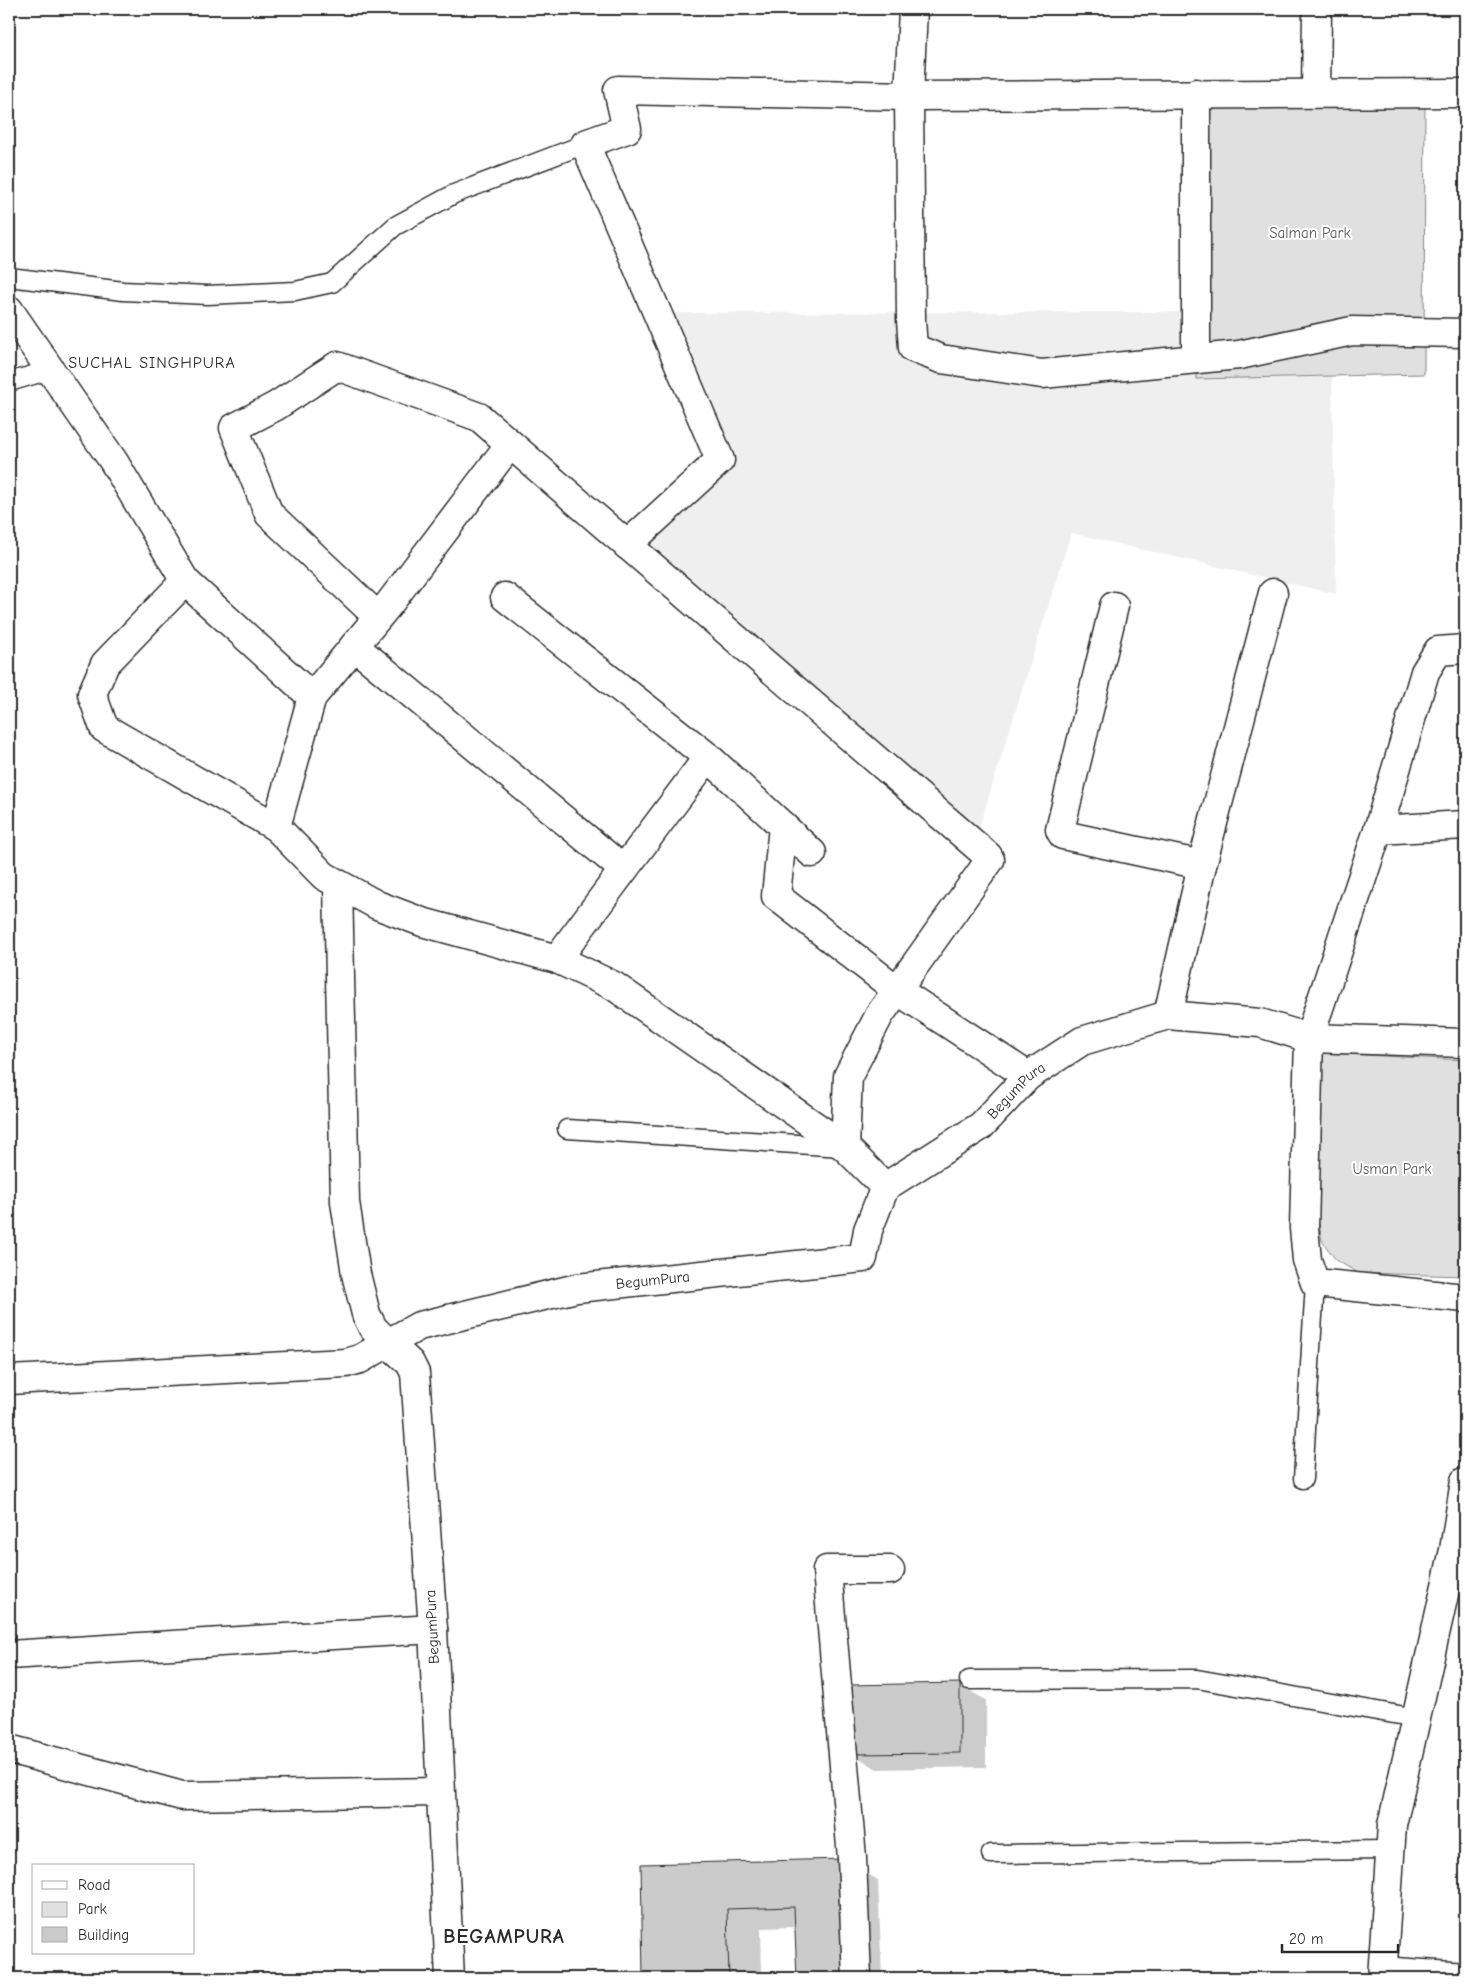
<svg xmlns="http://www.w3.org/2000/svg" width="1474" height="1987" font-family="'Comic Neue',sans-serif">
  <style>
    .built { fill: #efefef }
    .green { fill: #e0e0e0; stroke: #868686 }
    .shadow { fill: #0003 }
    .building { fill: #cbcbcb; stroke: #2b2b2b }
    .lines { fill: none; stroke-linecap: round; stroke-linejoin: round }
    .service-casing { stroke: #2b2b2b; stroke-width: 21 }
    .minor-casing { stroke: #2b2b2b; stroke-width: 31 }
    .service { stroke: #fff; stroke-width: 18 }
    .minor { stroke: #fff; stroke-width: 28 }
    .labels { text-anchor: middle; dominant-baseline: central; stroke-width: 4; stroke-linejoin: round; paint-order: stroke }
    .park-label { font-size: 15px; fill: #585858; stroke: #fff }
    .street-label { font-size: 15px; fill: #2b2b2b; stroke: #fff }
    .neighbourhood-label { font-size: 16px; letter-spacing: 1px; fill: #2b2b2b; stroke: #fff }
    .district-label { font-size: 20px; font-weight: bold; letter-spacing: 1px; fill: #2b2b2b; stroke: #fff }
  </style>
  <rect width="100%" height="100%" fill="#fff"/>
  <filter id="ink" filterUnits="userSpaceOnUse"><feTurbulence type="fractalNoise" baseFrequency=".02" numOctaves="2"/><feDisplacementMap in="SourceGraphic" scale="10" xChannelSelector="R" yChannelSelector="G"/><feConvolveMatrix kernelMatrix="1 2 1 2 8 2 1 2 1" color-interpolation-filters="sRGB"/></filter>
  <g filter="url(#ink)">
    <path class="built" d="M1196,312L1332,376L1336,594L1071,533L974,844L627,545L720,460L657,313Z"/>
    <g class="green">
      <path d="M1196,93H1425L1424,374L1196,379Z"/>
      <path d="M1322,1053L1465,1060V1276L1358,1273L1336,1260L1322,1241L1317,1213Z"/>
    </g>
    <g class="shadow">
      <path d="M959,1685L986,1700V1767L877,1769L851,1753Z"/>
      <path d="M844,1860L878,1880L882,1978H798L796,1927L761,1928L762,1978H644L642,1865Z"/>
    </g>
    <g class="building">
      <path d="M960,1683V1753L849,1754L848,1685Z"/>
      <path d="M844,1859L849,1978H797L794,1907L727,1909L729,1978H643L641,1864Z"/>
    </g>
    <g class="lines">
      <g class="service-casing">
        <g id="service">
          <path d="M9,277L123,291L207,295L295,291L332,283L395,226L454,194L585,144"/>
          <path d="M9,382L50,370"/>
          <path d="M567,1129L842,1147"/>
          <path d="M1303,1479L1315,1283"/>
          <path d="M969,1680L1197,1679L1416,1718"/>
          <path d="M991,1854L1390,1850"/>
          <path d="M1383,1966L1465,1972"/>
        </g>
      </g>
      <g class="minor-casing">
        <g id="minor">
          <path d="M913,9L909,96L911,320L913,348L941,359L1042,374L1239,355L1352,331L1465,333"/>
          <path d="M1196,93V359"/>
          <path d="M1316,93L1317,9"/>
          <path d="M9,310L114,462L185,581L105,664L92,694L104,728L276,827L324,876L377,905L422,922L557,959L614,986L845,1147L885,1187"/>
          <path d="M627,545L720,460L585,144L627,129L618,90L909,96L1465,93"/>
          <path d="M185,581L312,697"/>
          <path d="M505,597L708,757L812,853"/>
          <path d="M1114,606L1060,830L1063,835L1202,865"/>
          <path d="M378,617L269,514L234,428L276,406L337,366L479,417L988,856L990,860L880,1014L848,1076L845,1147"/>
          <path d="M354,646L623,869"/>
          <path d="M1465,649L1438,651L1425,672L1378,830L1309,1038L1304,1228L1307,1260L1315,1283L1465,1298"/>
          <path d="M783,826L776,896L897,990L1028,1076"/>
          <path d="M276,827L312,697L389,604L510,444"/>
          <path d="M1378,830L1465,825"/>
          <path d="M557,959L708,757"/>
          <path d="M1168,1015L1202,865L1273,593"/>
          <path d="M9,1380L346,1363L360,1359L388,1343L373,1328L366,1314L356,1274L345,1202L338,885"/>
          <path d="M9,1655L433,1629"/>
          <path d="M9,1749L182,1796L439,1792"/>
          <path id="s1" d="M450,1978L433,1629L415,1373L410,1363L388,1343L419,1326L577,1288L863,1258L868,1230L885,1187L981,1126L1028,1076L1082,1041L1168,1015L1260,1023L1309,1038L1465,1043"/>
          <path d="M857,1978L852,1858L827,1570H890"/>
          <path d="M1382,1978L1392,1825L1454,1550L1465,1481"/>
        </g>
      </g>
      <use href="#service" class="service"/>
      <use href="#minor" class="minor"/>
    </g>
  </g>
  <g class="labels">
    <g class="park-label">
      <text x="1310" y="233">Salman Park</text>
      <text x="1392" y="1169">Usman Park</text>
    </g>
    <g class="street-label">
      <text stroke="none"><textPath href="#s1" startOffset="1371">BegumPura</textPath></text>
      <text stroke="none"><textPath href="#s1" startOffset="921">BegumPura</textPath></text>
      <text transform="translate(432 1627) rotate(-93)">BegumPura</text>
    </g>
    <g class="neighbourhood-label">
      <text x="152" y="363">SUCHAL SINGHPURA</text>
    </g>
    <g class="district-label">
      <text x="504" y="1936">BEGAMPURA</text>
    </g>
  </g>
  <rect width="1474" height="1987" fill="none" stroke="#fff" stroke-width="30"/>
  <rect x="15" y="15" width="1444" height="1957" fill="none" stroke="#2b2b2b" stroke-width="2" filter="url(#ink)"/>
  <rect x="32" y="1864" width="162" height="90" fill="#ffffff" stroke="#aaaaaa"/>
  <rect x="42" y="1881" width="25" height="8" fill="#ffffff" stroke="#aaaaaa"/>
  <text x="78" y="1890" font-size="15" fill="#2b2b2b">Road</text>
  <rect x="42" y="1902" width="25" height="15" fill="#e0e0e0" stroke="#aaaaaa"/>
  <text x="78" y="1914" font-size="15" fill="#2b2b2b">Park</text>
  <rect x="42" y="1927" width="25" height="15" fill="#cbcbcb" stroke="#aaaaaa"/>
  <text x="78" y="1940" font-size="15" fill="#2b2b2b">Building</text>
  <path d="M1282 1944v8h116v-8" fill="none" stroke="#2b2b2b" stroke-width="2.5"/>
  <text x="1289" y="1944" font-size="15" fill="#2b2b2b" stroke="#ffffff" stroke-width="4" paint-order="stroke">20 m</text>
</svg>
